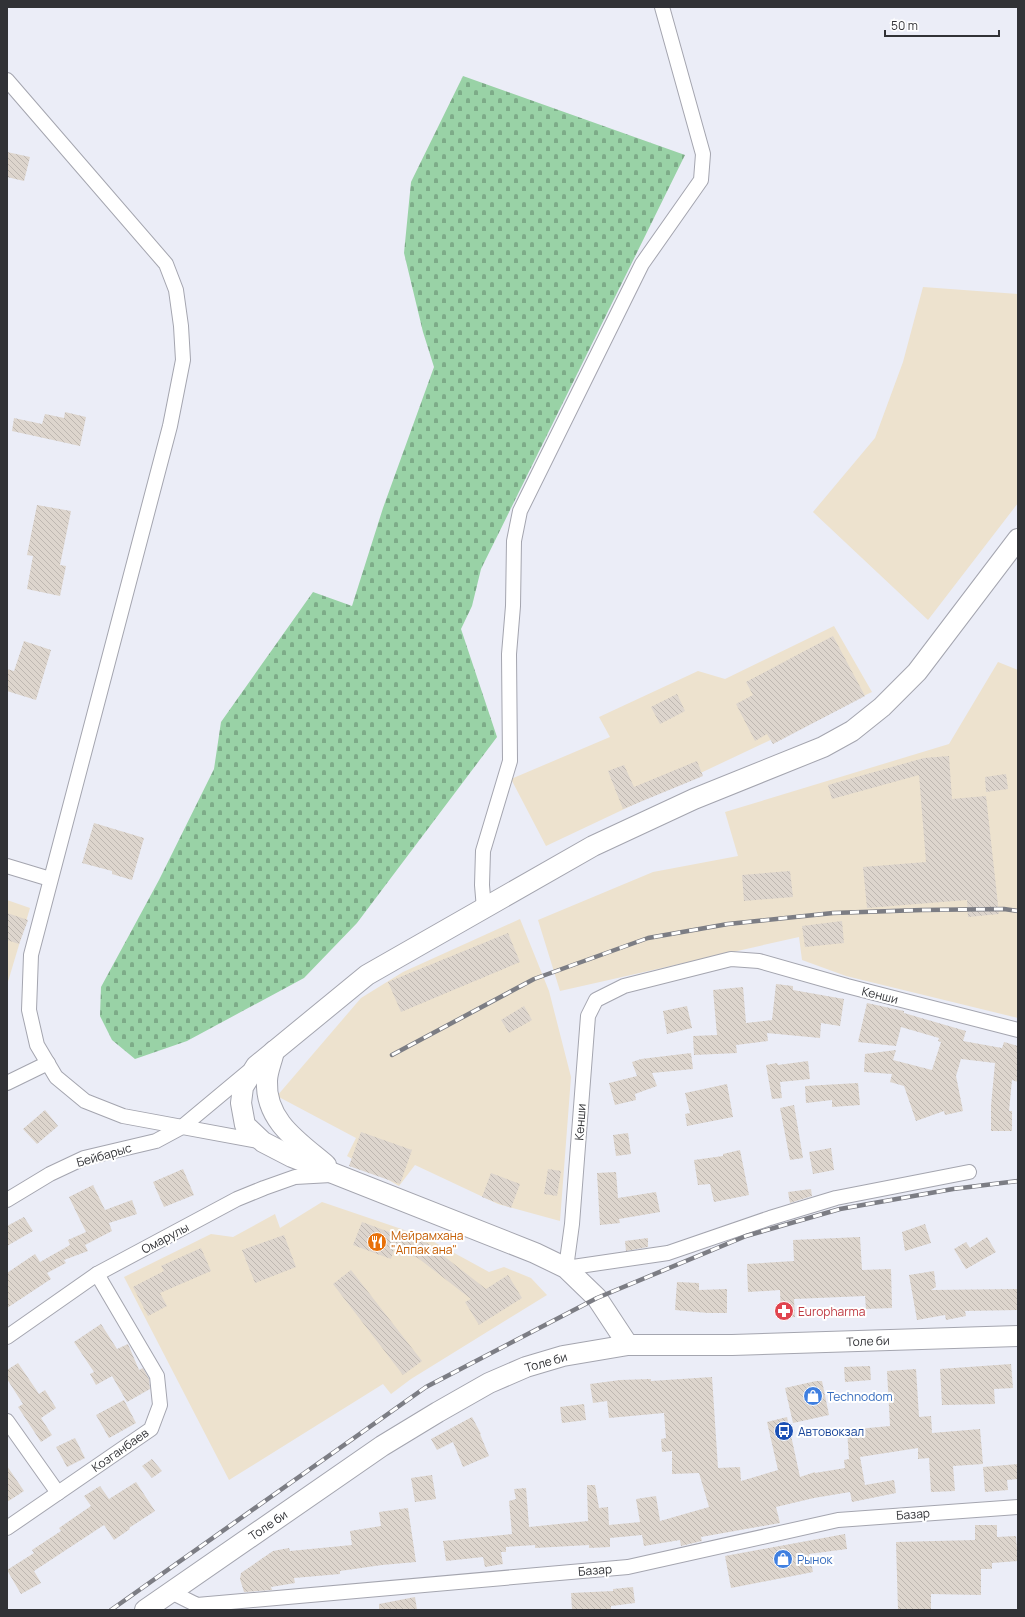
<svg xmlns="http://www.w3.org/2000/svg" width="1025" height="1617" font-family="Manrope,sans-serif">
  <style>
    .industrial { fill: #ede2ce }
    .cemetery { fill: url(#cemetery-stones) }
    .building { fill: url(#building-back-hatch) }
    .lines { fill: none; stroke-linecap: round; stroke-linejoin: round }
    .minor-casing { stroke: #a4a5af; stroke-width: 16 }
    .secondary-casing { stroke: #a4a5af; stroke-width: 22 }
    .minor { stroke: #fff; stroke-width: 14 }
    .secondary { stroke: #fff; stroke-width: 20 }
    .rail-casing { stroke: #7c7d84; stroke-width: 4.5 }
    .rail { stroke: #fff; stroke-width: 3; stroke-dasharray: 9; stroke-linecap: butt }
    .labels { text-anchor: middle; dominant-baseline: central; stroke-width: 4; stroke-linejoin: round; paint-order: stroke }
    .street-label { font-size: 12px; fill: #313236; stroke: #fff }
    .food-label { font-size: 12px; fill: #c56008; stroke: #fff; text-anchor: start }
    .health-label { font-size: 12px; fill: #be3a42; stroke: #fff; text-anchor: start }
    .shop-label { font-size: 12px; fill: #366cbe; stroke: #fff; text-anchor: start }
    .transit-label { font-size: 12px; fill: #164399; stroke: #fff; text-anchor: start }
  </style>
  <defs>
    <pattern id="cemetery-stones" width="16" height="16" patternUnits="userSpaceOnUse"><rect width="16" height="16" fill="#99d2a6"/><path d="M2 7V4a2 2 0 0 1 4 0v3zM10 15v-3a2 2 0 0 1 4 0v3z" fill="#7dab88"/></pattern>
    <pattern id="building-back-hatch" width="6" height="6" patternUnits="userSpaceOnUse"><rect width="6" height="6" fill="#ddd5cd"/><path d="M-1 5l2 2M0 0l6 6M5-1l2 2" fill="none" stroke="#beb7b1"/></pattern>
  </defs>
  <rect width="100%" height="100%" fill="#ebedf7"/>
  <g class="industrial">
    <path d="M923,287L1018,294V503L928,620L813,512L875,438L903,362Z"/>
    <path d="M834,626L872,692L546,846L511,779L610,737L599,717L698,671L725,679Z"/>
    <path d="M998,662L1018,670V1018L846,976L802,960L799,937L560,991L538,920L653,872L738,856L725,812L949,744Z"/>
    <path d="M7,900L30,908L7,985Z"/>
    <path d="M520,919L549,991L571,1077L560,1221L498,1204L415,1165L399,1186L347,1156L356,1138L277,1096L361,998L403,972Z"/>
    <path d="M322,1202L425,1237L489,1272L504,1267L531,1278L547,1295L411,1379L391,1394L383,1384L229,1480L124,1277L211,1234L233,1237L275,1214L280,1228Z"/>
  </g>
  <path class="cemetery" d="M463,76L685,155L481,569L472,606L461,629L497,737L357,923L304,978L187,1041L135,1059L112,1040L100,1016L101,987L159,880L214,769L221,722L313,592L352,606L383,508L434,367L423,332L404,253L411,182Z"/>
  <g class="building">
    <path d="M7,152L30,157L24,181L7,177Z"/>
    <path d="M65,412L86,417L80,446L12,431L14,418L42,424L45,414L64,418Z"/>
    <path d="M37,505L71,511L60,565L66,566L60,596L27,589L33,556L27,555Z"/>
    <path d="M833,636L865,696L773,744L767,734L755,741L736,704L753,695L746,682Z"/>
    <path d="M24,641L51,650L36,700L7,691V669L14,671Z"/>
    <path d="M677,694L685,711L660,724L651,707Z"/>
    <path d="M949,756L952,799L986,796L999,914L968,917L967,900L867,908L863,867L926,862L919,775L832,799L828,785L924,758Z"/>
    <path d="M697,761L703,776L623,809L608,771L624,765L634,787Z"/>
    <path d="M1006,774L1008,789L986,792L985,777Z"/>
    <path d="M94,823L144,838L132,880L112,874V871L82,863Z"/>
    <path d="M790,871L793,897L744,901L742,875Z"/>
    <path d="M7,913L28,920L19,944L7,940Z"/>
    <path d="M842,921L844,943L805,947L802,926Z"/>
    <path d="M508,933L520,962L401,1012L388,982Z"/>
    <path d="M776,984L793,986V990L844,999L840,1026L821,1023L820,1038L767,1033L768,1041L736,1045L737,1053L694,1055L693,1036L717,1035L713,990L743,987L746,1023L772,1020Z"/>
    <path d="M867,1003L904,1011V1013L966,1031L963,1041L1002,1048L1004,1042L1018,1046V1082L1012,1080L1009,1111H1012V1131H991V1106L995,1063L961,1059L956,1076L963,1111L945,1115L944,1111L916,1121L904,1086L890,1082L892,1074L864,1072L865,1054L896,1050L893,1060L932,1070L941,1042L938,1041L939,1038L901,1027L896,1046L858,1042Z"/>
    <path d="M524,1006L532,1020L509,1033L501,1020Z"/>
    <path d="M687,1006L692,1028L667,1034L663,1011Z"/>
    <path d="M691,1053L693,1069L652,1073L657,1086L635,1094L636,1100L615,1105L609,1083L637,1076L632,1062L641,1059Z"/>
    <path d="M808,1061L810,1079L780,1082L782,1098L772,1099L766,1065L777,1063L778,1065Z"/>
    <path d="M858,1083L860,1105L832,1107V1100L806,1103L805,1086Z"/>
    <path d="M727,1084L733,1117L687,1126L685,1114L690,1113L685,1093Z"/>
    <path d="M794,1105L803,1158L790,1160L780,1108Z"/>
    <path d="M45,1110L58,1126L37,1144L23,1129Z"/>
    <path d="M361,1132L412,1150L400,1184L349,1166Z"/>
    <path d="M628,1133L631,1154L616,1156L613,1135Z"/>
    <path d="M831,1148L834,1170L813,1174L809,1152Z"/>
    <path d="M740,1150L749,1195L714,1202L710,1184L698,1185L694,1160L723,1156V1154Z"/>
    <path d="M183,1169L194,1195L164,1207L153,1182Z"/>
    <path d="M548,1169L561,1171L557,1196L544,1194Z"/>
    <path d="M616,1172L618,1198L656,1192L660,1212L619,1219L620,1223L600,1225L597,1173Z"/>
    <path d="M491,1173L520,1184L511,1208L482,1197Z"/>
    <path d="M93,1185L105,1210L132,1200L137,1214L109,1223L112,1231L85,1245L88,1251L64,1260L66,1263L47,1273L51,1279L7,1308V1273L35,1254L40,1262L70,1245L68,1240L86,1232L69,1197Z"/>
    <path d="M811,1189L812,1196L790,1203L788,1192Z"/>
    <path d="M24,1217L33,1231L7,1246V1226Z"/>
    <path d="M362,1222L411,1240L412,1238L427,1243L486,1289L508,1275L522,1298L479,1325L465,1302L471,1299L418,1258L394,1249L391,1259L353,1245Z"/>
    <path d="M925,1224L931,1243L905,1251L902,1232Z"/>
    <path d="M284,1235L296,1267L255,1283L242,1250Z"/>
    <path d="M860,1237L862,1270L891,1269L892,1308L866,1309L865,1296L794,1299L795,1317L781,1318L780,1290L748,1292L747,1264L794,1261L793,1240Z"/>
    <path d="M987,1237L996,1252L966,1269L954,1249L966,1242L970,1248Z"/>
    <path d="M648,1238V1247L626,1251L625,1241Z"/>
    <path d="M201,1248L211,1271L160,1293L167,1306L148,1316L133,1287L164,1271L161,1266Z"/>
    <path d="M351,1270L422,1361L403,1375L333,1284Z"/>
    <path d="M934,1271L936,1287L931,1290L1018,1289V1310L965,1311L966,1316L946,1320L945,1315L917,1320L909,1275Z"/>
    <path d="M677,1282L699,1283V1290L727,1289V1313H708L675,1310Z"/>
    <path d="M101,1324L117,1349L128,1344L139,1370L143,1368L149,1379L150,1389L127,1402L112,1376L96,1385L90,1374L94,1372L74,1342Z"/>
    <path d="M18,1363L39,1394L45,1390L56,1408L41,1418L52,1435L41,1442L18,1407L23,1404L7,1379V1370Z"/>
    <path d="M1011,1364L1013,1388L994,1389L995,1404L942,1405L940,1369Z"/>
    <path d="M870,1366L871,1380L845,1382L844,1367Z"/>
    <path d="M916,1369L919,1417L931,1416L932,1433L980,1429L983,1464L953,1466L955,1491L931,1492L929,1458L918,1459V1448L860,1457L865,1485L894,1480L896,1493L852,1502L850,1492L814,1498L776,1507L780,1523L701,1537L702,1541L681,1546L680,1540L644,1546L642,1535L610,1538V1547L589,1548V1545L535,1548V1545L506,1547V1552H501L503,1564L485,1567L483,1557L446,1561L443,1541L512,1534L509,1501L516,1499L514,1489L526,1488L529,1527L588,1521L587,1485H595L599,1508L608,1507L609,1525L640,1522L636,1499L656,1496L660,1521L709,1507L699,1473L672,1474V1451L662,1452L661,1439L666,1438L664,1413L609,1418L607,1401L593,1403L590,1384L620,1380L651,1379V1381L712,1377L718,1468L740,1467L741,1481L778,1470L767,1422L787,1417L800,1477L815,1472V1473L845,1468L844,1460L849,1459L847,1430L890,1426L887,1371Z"/>
    <path d="M816,1381H822L829,1415L793,1423L785,1388Z"/>
    <path d="M124,1400L136,1423L109,1438L96,1415Z"/>
    <path d="M584,1404L586,1420L562,1423L560,1407Z"/>
    <path d="M472,1417L481,1434H480L489,1456L463,1467L453,1442L437,1450L431,1439Z"/>
    <path d="M75,1438L85,1458L67,1467L56,1447Z"/>
    <path d="M152,1459L162,1471L152,1478L142,1466Z"/>
    <path d="M1018,1464V1479L1007,1480L1008,1490L985,1492L983,1467Z"/>
    <path d="M7,1466L24,1491L7,1502Z"/>
    <path d="M432,1475L436,1499L415,1502L411,1478Z"/>
    <path d="M136,1482L155,1511L129,1528L130,1529L114,1540L104,1525L34,1571L41,1583L21,1594L7,1570L34,1553L32,1550L61,1531L59,1528L91,1506L84,1496L100,1486L109,1499Z"/>
    <path d="M408,1508L416,1562L382,1565L340,1571V1574L294,1578L295,1583L271,1587L272,1590L244,1592L240,1579L241,1573L273,1551L289,1548L290,1551L352,1545L350,1531L381,1526L379,1512Z"/>
    <path d="M975,1525H997V1537L1016,1536L1018,1561L992,1563V1569H981V1595L931,1594V1610H898L896,1542L975,1540Z"/>
    <path d="M845,1534L847,1549L809,1554L813,1572L731,1588L725,1556Z"/>
    <path d="M633,1587L635,1603L611,1606V1610H572L571,1593L613,1591V1589Z"/>
    <path d="M415,1597L417,1610H379V1604Z"/>
  </g>
  <g class="lines">
    <g class="minor-casing">
      <g id="minor">
        <path d="M7,80L166,264L176,290L181,326L183,360L170,426L31,955L29,1010L37,1045L56,1077L85,1101L123,1116L263,1142"/>
        <path d="M7,866L50,879"/>
        <path d="M484,909L482,885L483,851L510,761L509,654L513,606L514,541L520,511L642,264L701,180L703,154L662,7"/>
        <path d="M7,1083L48,1063"/>
        <path d="M969,1172L836,1198L770,1218L668,1253L566,1268L572,1224L588,1016L596,1000L624,986L731,959L759,961L847,986L1018,1030"/>
        <path d="M7,1200L50,1174L84,1158L156,1141L182,1127L248,1072"/>
        <path d="M7,1337L97,1274L237,1199L264,1188L295,1177L331,1175"/>
        <path d="M7,1421L58,1493"/>
        <path d="M7,1528L151,1429L160,1405L157,1376L97,1274"/>
        <path d="M171,1592L197,1605L628,1567L838,1520L1018,1507"/>
      </g>
    </g>
    <g class="secondary-casing">
      <g id="secondary">
        <path d="M274,1051C272,1061 267,1072 267,1081C265,1121 299,1142 326,1165"/>
        <path d="M628,1345L597,1298L566,1268L535,1253L292,1157L263,1142L245,1125L241,1103L243,1087L256,1066L367,975L593,846L694,799L823,747L852,731L882,707L917,672L1018,539"/>
        <path d="M145,1610L382,1446L438,1412L489,1383L526,1367L563,1356L628,1345H732L1018,1336"/>
      </g>
    </g>
    <use href="#minor" class="minor"/>
    <use href="#secondary" class="secondary"/>
    <g class="rail-casing">
      <g id="rail">
        <path d="M392,1055L534,979L648,938L728,924L833,913L922,910L1004,909L1018,911"/>
        <path d="M111,1610L426,1387L597,1298L746,1236L840,1209L953,1189L1018,1181"/>
      </g>
    </g>
    <use href="#rail" class="rail"/>
  </g>
  <defs>
    <g id="restaurant-disc" transform="scale(1)"><circle r="9.5" fill="#e8710a" stroke="#fff"/><path d="M-5-6h1v4h1v-4h1v4h1v-4h1v5L-1.5 .5V6h-2V.5L-5-1ZM5-6V6H3V1.5H1.5Q1.5-4 5-6Z" fill="#fff"/></g>
    <g id="pharmacy-disc" transform="scale(1)"><circle r="9.5" fill="#e0444e" stroke="#fff"/><path d="M-2-6h4v4h4v4h-4v4h-4v-4h-4v-4h4Z" fill="#fff"/></g>
    <g id="shop-disc" transform="scale(1)"><circle r="9.5" fill="#3f7fe0" stroke="#fff"/><path d="M-5-2.5h2.3a2.7 3.5 0 0 1 5.4 0H5L5.5 6h-11ZM-1.5-2.5h3a1.5 2.3 0 0 0-3 0Z" fill="#fff"/></g>
    <g id="bus-disc" transform="scale(1)"><circle r="9.5" fill="#1a4fb4" stroke="#fff"/><path d="M-5-6H5V4H4V6H2V4H-2V6H-4V4H-5ZM-3.5-4V0h7V-4ZM-3.5 1.2v1.5H-2V1.2ZM2 1.2v1.5H3.5V1.2Z" fill="#fff"/></g>
  </defs>
  <g fill-rule="evenodd">
    <use href="#restaurant-disc" x="377" y="1242"/>
    <use href="#pharmacy-disc" x="784" y="1311"/>
    <use href="#shop-disc" x="813" y="1396"/>
    <use href="#bus-disc" x="784" y="1431"/>
    <use href="#shop-disc" x="783" y="1559"/>
  </g>
  <g class="labels">
    <g class="street-label">
      <text transform="translate(880 995) rotate(14)">Кенши</text>
      <text transform="translate(580 1122) rotate(-86)">Кенши</text>
      <text transform="translate(104 1155) rotate(-16)">Бейбарыс</text>
      <text transform="translate(165 1238) rotate(-28)">Омарулы</text>
      <text transform="translate(868 1341) rotate(-2)">Толе би</text>
      <text transform="translate(546 1362) rotate(-16)">Толе би</text>
      <text transform="translate(120 1450) rotate(-35)">Козганбаев</text>
      <text transform="translate(913 1514) rotate(-4)">Базар</text>
      <text transform="translate(268 1525) rotate(-34)">Толе би</text>
      <text transform="translate(595 1570) rotate(-5)">Базар</text>
    </g>
    <g class="food-label">
      <text x="391" y="1235">Мейрамхана<tspan x="391" dy="14">"Аппак ана"</tspan></text>
    </g>
    <g class="health-label">
      <text x="798" y="1311">Europharma</text>
    </g>
    <g class="shop-label">
      <text x="827" y="1396">Technodom</text>
      <text x="797" y="1559">Рынок</text>
    </g>
    <g class="transit-label">
      <text x="798" y="1431">Автовокзал</text>
    </g>
  </g>
  <rect width="1025" height="1617" fill="none" stroke="#313236" stroke-width="16"/>
  <path d="M885 30v6h114v-6" fill="none" stroke="#313236" stroke-width="2"/>
  <text x="891" y="30" font-size="12" fill="#313236" stroke="#ffffff" stroke-width="3" paint-order="stroke">50 m</text>
</svg>
